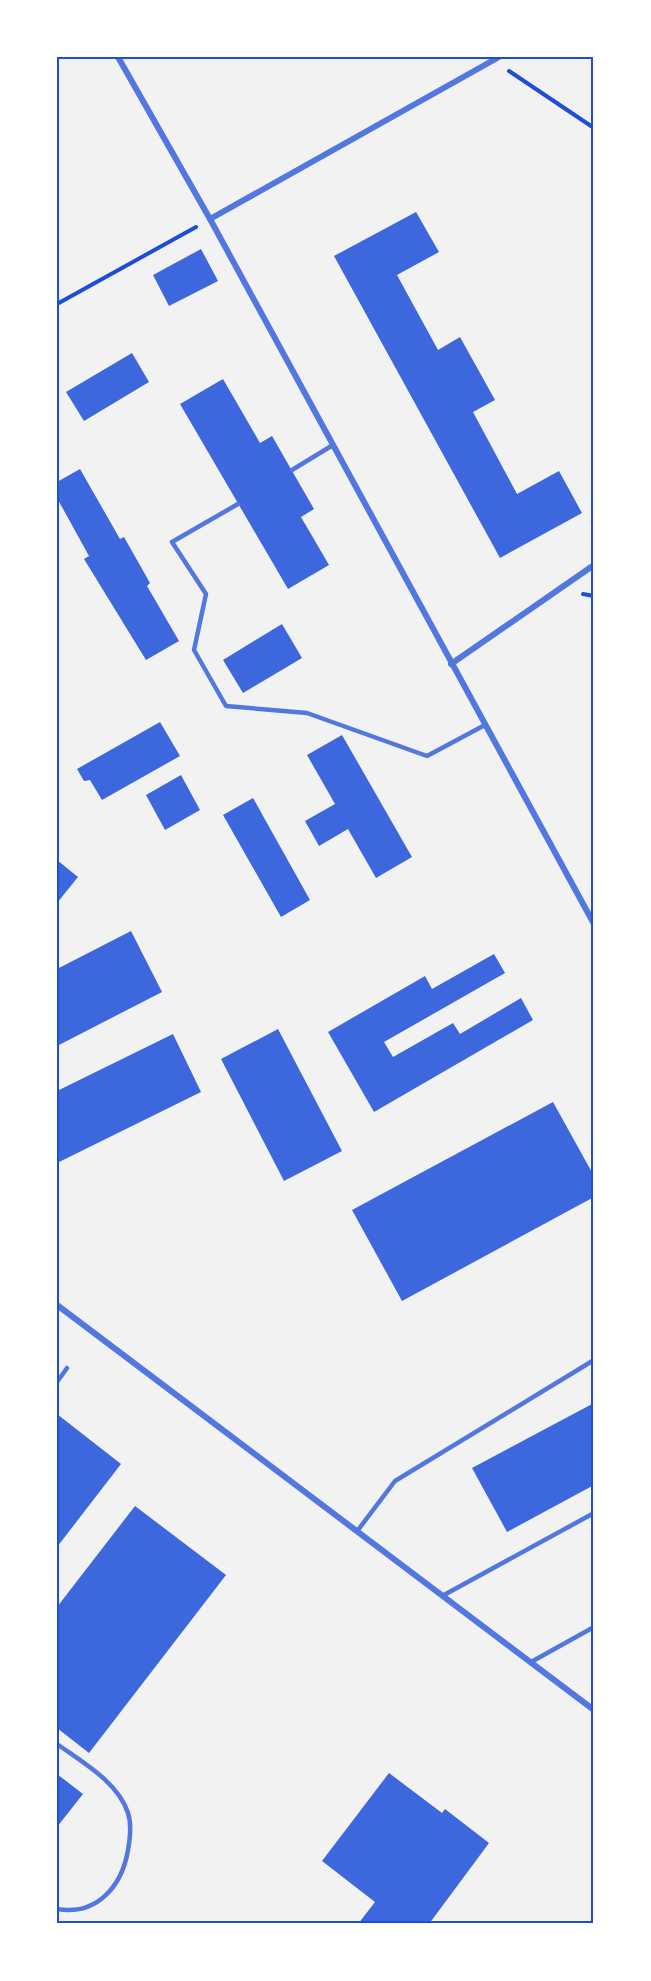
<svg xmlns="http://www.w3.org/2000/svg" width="651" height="1981" font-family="Quicksand,sans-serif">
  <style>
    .building { fill: #3d67dc }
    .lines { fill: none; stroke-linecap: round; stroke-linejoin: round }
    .path { stroke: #1d4ed8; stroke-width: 4 }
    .service { stroke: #5277de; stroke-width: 4.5 }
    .minor { stroke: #5277de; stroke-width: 6 }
    .neatline { fill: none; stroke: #1d4ed8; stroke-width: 2 }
  </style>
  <rect width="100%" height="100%" fill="#f2f2f2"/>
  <g class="building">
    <path d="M416,212L439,252L397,275L438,350L460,337L495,400L473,412L517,494L559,471L582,513L500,558L334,256Z"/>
    <path d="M201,249L218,281L169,306L153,275Z"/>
    <path d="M132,353L149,382L84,421L66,392Z"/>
    <path d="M223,379L260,443L272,436L314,509L301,517L329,565L288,589L180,404Z"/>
    <path d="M80,469L120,539L124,537L150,583L147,586L179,641L146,660L84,559L89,556L57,498V482Z"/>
    <path d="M282,624L302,658L243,693L223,660Z"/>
    <path d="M160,722L180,756L102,800L90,780L84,781L77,769Z"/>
    <path d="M342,735L412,857L376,878L348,829L319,846L305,821L335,804L307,755Z"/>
    <path d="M181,775L200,810L165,830L146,795Z"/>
    <path d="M253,798L310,900L281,917L223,815Z"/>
    <path d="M57,860L78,877L57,903Z"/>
    <path d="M131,931L162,992L57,1046V969Z"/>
    <path d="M494,954L505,973L384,1042L393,1057L453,1023L460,1034L521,998L533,1020L374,1112L328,1032L425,976L432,989Z"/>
    <path d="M278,1029L342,1151L284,1181L221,1059Z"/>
    <path d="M173,1034L201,1092L57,1163V1091Z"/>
    <path d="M553,1102L594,1176V1197L402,1301L352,1210Z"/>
    <path d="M594,1403V1485L507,1532L472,1468Z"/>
    <path d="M57,1414L121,1464L57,1547Z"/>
    <path d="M135,1506L226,1575L89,1753L57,1728V1607Z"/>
    <path d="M389,1773L442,1813L445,1809L489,1843L429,1924H358L375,1902L322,1861Z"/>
    <path d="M57,1774L83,1794L57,1827Z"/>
  </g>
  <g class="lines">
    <g class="path">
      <path d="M509,71L594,128"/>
      <path d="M57,304L196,227"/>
      <path d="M583,594L594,596"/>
    </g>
    <g class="service">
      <path d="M292,470L333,445"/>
      <path d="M238,504L172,542L206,594L194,650L226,706L307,713L427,756L485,725"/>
      <path d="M57,1382L67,1368"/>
      <path d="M358,1530L395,1481L594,1360"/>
      <path d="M444,1595L594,1513"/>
      <path d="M531,1662L594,1627"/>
      <path d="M57,1744C82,1762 118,1782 128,1813C132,1825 130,1839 128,1850C122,1886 97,1916 57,1909"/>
    </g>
    <g class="minor">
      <path d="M118,57L210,219L594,924"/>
      <path d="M210,219L499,57"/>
      <path d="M451,664L594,565"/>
      <path d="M57,1305L594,1710"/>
    </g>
  </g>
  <rect width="651" height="1981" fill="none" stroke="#ffffff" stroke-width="117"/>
  <rect x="58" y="58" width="534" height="1864" class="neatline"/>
</svg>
